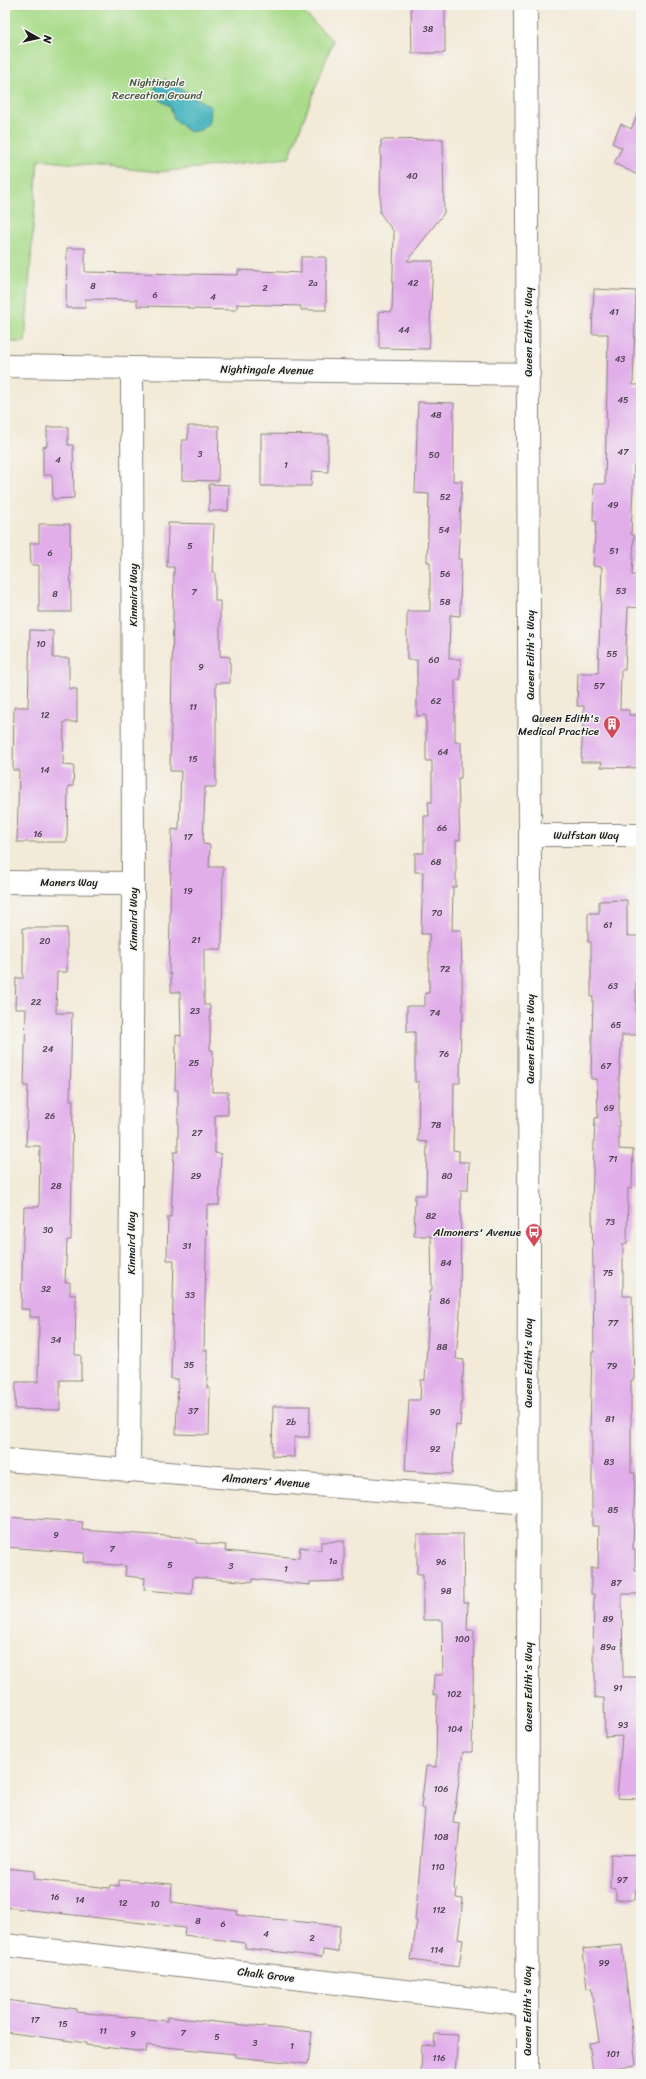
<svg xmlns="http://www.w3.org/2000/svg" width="646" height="2079" font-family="Sriracha,sans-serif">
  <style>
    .green { fill: #a9db8a; stroke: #627c53 }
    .water { fill: #43b2bd; stroke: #30676c }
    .building { fill: #e1aeea }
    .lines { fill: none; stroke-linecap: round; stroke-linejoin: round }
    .minor-casing { stroke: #88837a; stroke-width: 24 }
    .tertiary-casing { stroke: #88837a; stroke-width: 24 }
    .minor { stroke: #fff; stroke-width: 22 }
    .tertiary { stroke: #fff; stroke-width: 22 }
    .labels { text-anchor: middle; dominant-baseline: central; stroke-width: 3; stroke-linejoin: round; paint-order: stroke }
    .number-label { font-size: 9px; fill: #4d4050 }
    .park-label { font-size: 11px; fill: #46553d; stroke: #f6f6f2 }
    .street-label { font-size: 11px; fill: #1c1c1c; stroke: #f6f6f2 }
    .poi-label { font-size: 11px; fill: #1c1c1c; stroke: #f6f6f2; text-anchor: end }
  </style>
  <rect width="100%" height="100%" fill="#f6f6f2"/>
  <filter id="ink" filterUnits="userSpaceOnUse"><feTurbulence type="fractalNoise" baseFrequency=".025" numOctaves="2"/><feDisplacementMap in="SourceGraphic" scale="8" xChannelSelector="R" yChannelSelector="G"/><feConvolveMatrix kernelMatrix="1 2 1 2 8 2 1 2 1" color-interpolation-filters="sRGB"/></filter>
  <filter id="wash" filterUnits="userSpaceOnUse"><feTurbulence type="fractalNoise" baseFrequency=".012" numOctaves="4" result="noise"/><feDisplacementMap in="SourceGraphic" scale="16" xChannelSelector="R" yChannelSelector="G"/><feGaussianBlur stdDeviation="0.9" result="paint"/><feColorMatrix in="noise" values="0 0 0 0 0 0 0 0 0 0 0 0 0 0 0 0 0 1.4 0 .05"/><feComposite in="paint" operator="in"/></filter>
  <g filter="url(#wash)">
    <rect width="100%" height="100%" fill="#f3ead8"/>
    <path class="green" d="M5,5H296L333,41L289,158L159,172L38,160L25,342H5Z"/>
    <path class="water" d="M165,79L211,107L210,122L201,130L189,132L174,119L170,106L161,101L154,88Z"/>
    <g id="blocks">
      <g class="building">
        <path d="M411,5H445V53H412Z"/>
        <path d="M641,108V177L614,163L622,148L612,143L621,124L631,129Z"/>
        <path d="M443,139L444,213L407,261H433L429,349L379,348V311L392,312L394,232L380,213L381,140Z"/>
        <path d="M67,248H85V272L238,275V270L301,273V257H326V310H301V306L237,304V310L188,309V307L137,306V300L85,299V308H66Z"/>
        <path d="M594,289L636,291L633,385H641V465H634L631,534L634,535L632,575H641V608L628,607L625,670H621L620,710H629V715H641V768L601,767L602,762H581L584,706H577L578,673H598L602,567L593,566L596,521H593L594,484H605L608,334H592Z"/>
        <path d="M418,402L454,403L453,481H462L458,559H461L460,616L450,615L449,659H461L460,680H455V742H461V778H458L460,840H456V887H453L452,930H461L463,1020H461L460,1083H454L453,1150L459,1151V1162H469L468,1190H461L460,1312L456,1359L464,1360L460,1426L456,1425L452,1474L405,1471L409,1400H420L421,1380H425L430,1290H432L431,1236H414L415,1195H426L427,1142L418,1141L419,1082H415V1032H407V1006H425V993H429V934H421L423,872H415V853H424V816H429L428,802H432V761H426V715L417,716V660H407V611H430V562H427L429,494L415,493Z"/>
        <path d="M188,426H219L218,481L182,480V440H188Z"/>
        <path d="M47,427H68V445H73L74,498L53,499L52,475H43V447L47,446Z"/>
        <path d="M261,434L328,435V472L312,471L311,486H261Z"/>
        <path d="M209,484L229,485L228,511H209Z"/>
        <path d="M168,523L214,524L212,572H215V601H220V656L230,657V683H216V787H205L203,844L210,845L209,867H223L222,949H204V1005H210V1050H213L212,1092H228V1115H215V1153L221,1154L219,1205H207L204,1350H207V1388H210L209,1435L176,1434L178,1379H171L174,1260H167L168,1217H171L174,1152H178V1090H175L176,1035L181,1036L180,992H171V974H169L171,857L172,829L179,830L181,771H170L174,567H167Z"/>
        <path d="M39,524H70L71,612H39V565H31L30,543H39Z"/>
        <path d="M30,630L53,631V658H69V689H77V722H64L63,765L74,766L73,786H68L67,842H17L19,770H13L14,707H28Z"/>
        <path d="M627,900V936H641V974H636V1015H640L639,1035H622L619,1079V1149L633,1150L632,1188H628L627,1244H623V1296H632L634,1380H631V1473H635L633,1549H635V1571H641V1594H622L623,1677H641V1799L617,1798L622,1736L605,1737L604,1698H595V1662H593L594,1594H591V1568H598L599,1526H592V1431H590L592,1352H594L592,1201L595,1118H598L597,1079H591L593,997H591V942H588V913H599V901Z"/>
        <path d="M23,928H67V972H57L56,1013H72L70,1100H73L71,1240H67L65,1282H70V1295H76L75,1355H81V1380H60V1410L15,1409L16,1382H38L39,1317H30V1309H21L24,1207H39L40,1146H26L28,1086H24L26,1009H15L16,978H23Z"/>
        <path d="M273,1406H310L309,1437H294V1457L272,1456Z"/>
        <path d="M5,1517L83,1522L82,1530L181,1537L197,1540L196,1543L226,1545L225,1551L299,1558L300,1547L321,1550V1542L344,1541V1581L310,1582V1585L253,1579V1582L193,1577L192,1594L144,1590L145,1578L125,1576L126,1566L84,1562L85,1553L5,1547Z"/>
        <path d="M417,1534H463L464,1602H468L467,1630H474L472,1752H463L453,1823L460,1824L454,1889L457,1890L456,1898L463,1899L458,1939L463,1940L459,1967L411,1960L417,1921L415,1920L425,1809L421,1808L426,1766L436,1767L437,1695H433L434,1675H443L442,1620H423V1574H417Z"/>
        <path d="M611,1854L641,1855V1889H636L635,1900H616V1889L610,1888Z"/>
        <path d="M5,1868L35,1871L34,1879L109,1888L110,1885L119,1886V1880L172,1884L171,1902L238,1911L237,1915L340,1926L338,1952L323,1950L322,1957L245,1948V1943L184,1935L185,1928L5,1907Z"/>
        <path d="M622,1945L636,2065L593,2071L589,2043L599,2042L591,1988L587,1989L583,1949Z"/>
        <path d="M5,2000L77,2009V2012L167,2021V2017L312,2032L308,2064L235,2057V2054L147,2045L146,2052L86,2045V2043L5,2032Z"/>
        <path d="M435,2034L458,2035L455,2074H421L422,2045L434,2046Z"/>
      </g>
    </g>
  </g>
  <g filter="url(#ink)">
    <use href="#blocks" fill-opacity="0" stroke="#88837a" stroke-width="1"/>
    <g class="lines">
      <g class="minor-casing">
        <g id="minor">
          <path d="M5,366L529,374"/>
          <path d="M530,835H641"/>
          <path d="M5,882L133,883"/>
          <path d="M5,1460L528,1502"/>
          <path d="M129,1471L133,883L132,368"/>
          <path d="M5,1945L527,2005"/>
        </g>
      </g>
      <g class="tertiary-casing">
        <path id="tertiary" d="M526,5L530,835L527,2074"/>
      </g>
      <use href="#minor" class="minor"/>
      <use href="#tertiary" class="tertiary"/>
    </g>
  </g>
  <defs>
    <g id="building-pin" transform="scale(0.9)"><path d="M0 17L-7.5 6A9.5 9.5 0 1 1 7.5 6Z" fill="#d1495b" stroke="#f6f6f2"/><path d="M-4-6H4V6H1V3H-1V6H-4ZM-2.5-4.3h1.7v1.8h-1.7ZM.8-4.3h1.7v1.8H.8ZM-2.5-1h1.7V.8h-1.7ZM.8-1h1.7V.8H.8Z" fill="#fff"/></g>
    <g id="bus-pin" transform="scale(0.9)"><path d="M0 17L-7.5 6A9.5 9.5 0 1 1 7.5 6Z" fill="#d1495b" stroke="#f6f6f2"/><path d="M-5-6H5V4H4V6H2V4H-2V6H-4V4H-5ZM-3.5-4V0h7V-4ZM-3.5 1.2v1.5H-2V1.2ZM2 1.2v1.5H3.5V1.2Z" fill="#fff"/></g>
  </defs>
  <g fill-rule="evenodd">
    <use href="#building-pin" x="612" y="724"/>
    <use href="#bus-pin" x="534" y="1232"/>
  </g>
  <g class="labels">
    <g class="number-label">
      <text x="428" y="29">38</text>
      <text x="412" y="176">40</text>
      <text x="313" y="283">2a</text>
      <text x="413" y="283">42</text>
      <text x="93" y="286">8</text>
      <text x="265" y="288">2</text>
      <text x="155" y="295">6</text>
      <text x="213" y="297">4</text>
      <text x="614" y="312">41</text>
      <text x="404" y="330">44</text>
      <text x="620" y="359">43</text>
      <text x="623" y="400">45</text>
      <text x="436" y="415">48</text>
      <text x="623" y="452">47</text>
      <text x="200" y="454">3</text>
      <text x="434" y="455">50</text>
      <text x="58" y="460">4</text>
      <text x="286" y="465">1</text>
      <text x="445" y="497">52</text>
      <text x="613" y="505">49</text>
      <text x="444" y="530">54</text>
      <text x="190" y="546">5</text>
      <text x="614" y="551">51</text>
      <text x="50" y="553">6</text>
      <text x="445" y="574">56</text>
      <text x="621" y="591">53</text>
      <text x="194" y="592">7</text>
      <text x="55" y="594">8</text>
      <text x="445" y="602">58</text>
      <text x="41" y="644">10</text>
      <text x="612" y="654">55</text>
      <text x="434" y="660">60</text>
      <text x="201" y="667">9</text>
      <text x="599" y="686">57</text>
      <text x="436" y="701">62</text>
      <text x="193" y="707">11</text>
      <text x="45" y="715">12</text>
      <text x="443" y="752">64</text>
      <text x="193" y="759">15</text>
      <text x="45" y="770">14</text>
      <text x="442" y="828">66</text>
      <text x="38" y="834">16</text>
      <text x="188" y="837">17</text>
      <text x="436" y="862">68</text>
      <text x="188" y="891">19</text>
      <text x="437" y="913">70</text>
      <text x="608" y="925">61</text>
      <text x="196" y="940">21</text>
      <text x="45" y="941">20</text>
      <text x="445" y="969">72</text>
      <text x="613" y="986">63</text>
      <text x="36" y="1002">22</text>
      <text x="195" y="1011">23</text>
      <text x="435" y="1013">74</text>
      <text x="616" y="1025">65</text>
      <text x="48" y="1049">24</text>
      <text x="444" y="1054">76</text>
      <text x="194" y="1063">25</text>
      <text x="606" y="1066">67</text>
      <text x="609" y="1108">69</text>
      <text x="50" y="1116">26</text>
      <text x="436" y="1125">78</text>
      <text x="197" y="1133">27</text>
      <text x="613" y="1159">71</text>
      <text x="196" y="1176">29</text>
      <text x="447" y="1176">80</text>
      <text x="56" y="1186">28</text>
      <text x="431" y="1216">82</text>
      <text x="610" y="1222">73</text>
      <text x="48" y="1230">30</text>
      <text x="187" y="1246">31</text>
      <text x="446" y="1263">84</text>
      <text x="608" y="1273">75</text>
      <text x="46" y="1289">32</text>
      <text x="190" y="1295">33</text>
      <text x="445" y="1301">86</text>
      <text x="613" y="1323">77</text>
      <text x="56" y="1340">34</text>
      <text x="442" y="1347">88</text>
      <text x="189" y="1365">35</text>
      <text x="612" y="1366">79</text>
      <text x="193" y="1411">37</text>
      <text x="435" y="1412">90</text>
      <text x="610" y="1419">81</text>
      <text x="291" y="1422">2b</text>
      <text x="435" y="1449">92</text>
      <text x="609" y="1462">83</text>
      <text x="613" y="1510">85</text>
      <text x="56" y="1535">9</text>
      <text x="112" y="1549">7</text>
      <text x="333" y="1561">1a</text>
      <text x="441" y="1562">96</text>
      <text x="170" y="1565">5</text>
      <text x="231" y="1566">3</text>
      <text x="286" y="1569">1</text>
      <text x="616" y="1583">87</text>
      <text x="446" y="1591">98</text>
      <text x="608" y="1619">89</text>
      <text x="462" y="1639">100</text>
      <text x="608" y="1647">89a</text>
      <text x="618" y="1688">91</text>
      <text x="454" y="1694">102</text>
      <text x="623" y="1725">93</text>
      <text x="455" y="1729">104</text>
      <text x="441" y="1789">106</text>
      <text x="441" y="1837">108</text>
      <text x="438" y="1867">110</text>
      <text x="622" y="1880">97</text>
      <text x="55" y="1897">16</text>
      <text x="80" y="1900">14</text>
      <text x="123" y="1903">12</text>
      <text x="155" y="1904">10</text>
      <text x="439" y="1910">112</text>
      <text x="198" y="1921">8</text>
      <text x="223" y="1924">6</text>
      <text x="266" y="1934">4</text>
      <text x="312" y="1938">2</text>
      <text x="437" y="1950">114</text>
      <text x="604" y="1963">99</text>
      <text x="35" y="2020">17</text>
      <text x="63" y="2024">15</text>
      <text x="103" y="2031">11</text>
      <text x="183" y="2033">7</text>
      <text x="133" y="2034">9</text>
      <text x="217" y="2037">5</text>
      <text x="255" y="2043">3</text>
      <text x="292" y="2046">1</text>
      <text x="613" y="2054">101</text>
      <text x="439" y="2058">116</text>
    </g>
    <g class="park-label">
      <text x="157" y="82">Nightingale<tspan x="157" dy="13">Recreation Ground</tspan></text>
    </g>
    <g class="street-label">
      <text transform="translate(528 332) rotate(-90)">Queen Edith's Way</text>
      <text transform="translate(267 370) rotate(1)">Nightingale Avenue</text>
      <text transform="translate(133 595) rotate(-90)">Kinnaird Way</text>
      <text transform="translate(530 655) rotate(-90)">Queen Edith's Way</text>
      <text x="586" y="835">Wulfstan Way</text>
      <text x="69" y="882">Maners Way</text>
      <text transform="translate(133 919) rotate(-90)">Kinnaird Way</text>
      <text transform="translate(530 1039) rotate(-90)">Queen Edith's Way</text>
      <text transform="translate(131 1243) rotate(-90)">Kinnaird Way</text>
      <text transform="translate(528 1363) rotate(-90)">Queen Edith's Way</text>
      <text transform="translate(266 1481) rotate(4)">Almoners' Avenue</text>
      <text transform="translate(528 1687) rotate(-90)">Queen Edith's Way</text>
      <text transform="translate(266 1975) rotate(7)">Chalk Grove</text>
      <text transform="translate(527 2011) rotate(-90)">Queen Edith's Way</text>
    </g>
    <g class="poi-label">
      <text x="599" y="718">Queen Edith's<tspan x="599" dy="13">Medical Practice</tspan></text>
      <text x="521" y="1232">Almoners' Avenue</text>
    </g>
  </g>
  <rect width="646" height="2079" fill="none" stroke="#f6f6f2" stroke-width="20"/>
  <g transform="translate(38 38) rotate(98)" stroke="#f6f6f2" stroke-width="3" paint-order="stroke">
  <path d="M0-3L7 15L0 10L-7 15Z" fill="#1c1c1c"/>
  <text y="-6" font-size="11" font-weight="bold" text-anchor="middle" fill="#1c1c1c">N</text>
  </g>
</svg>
